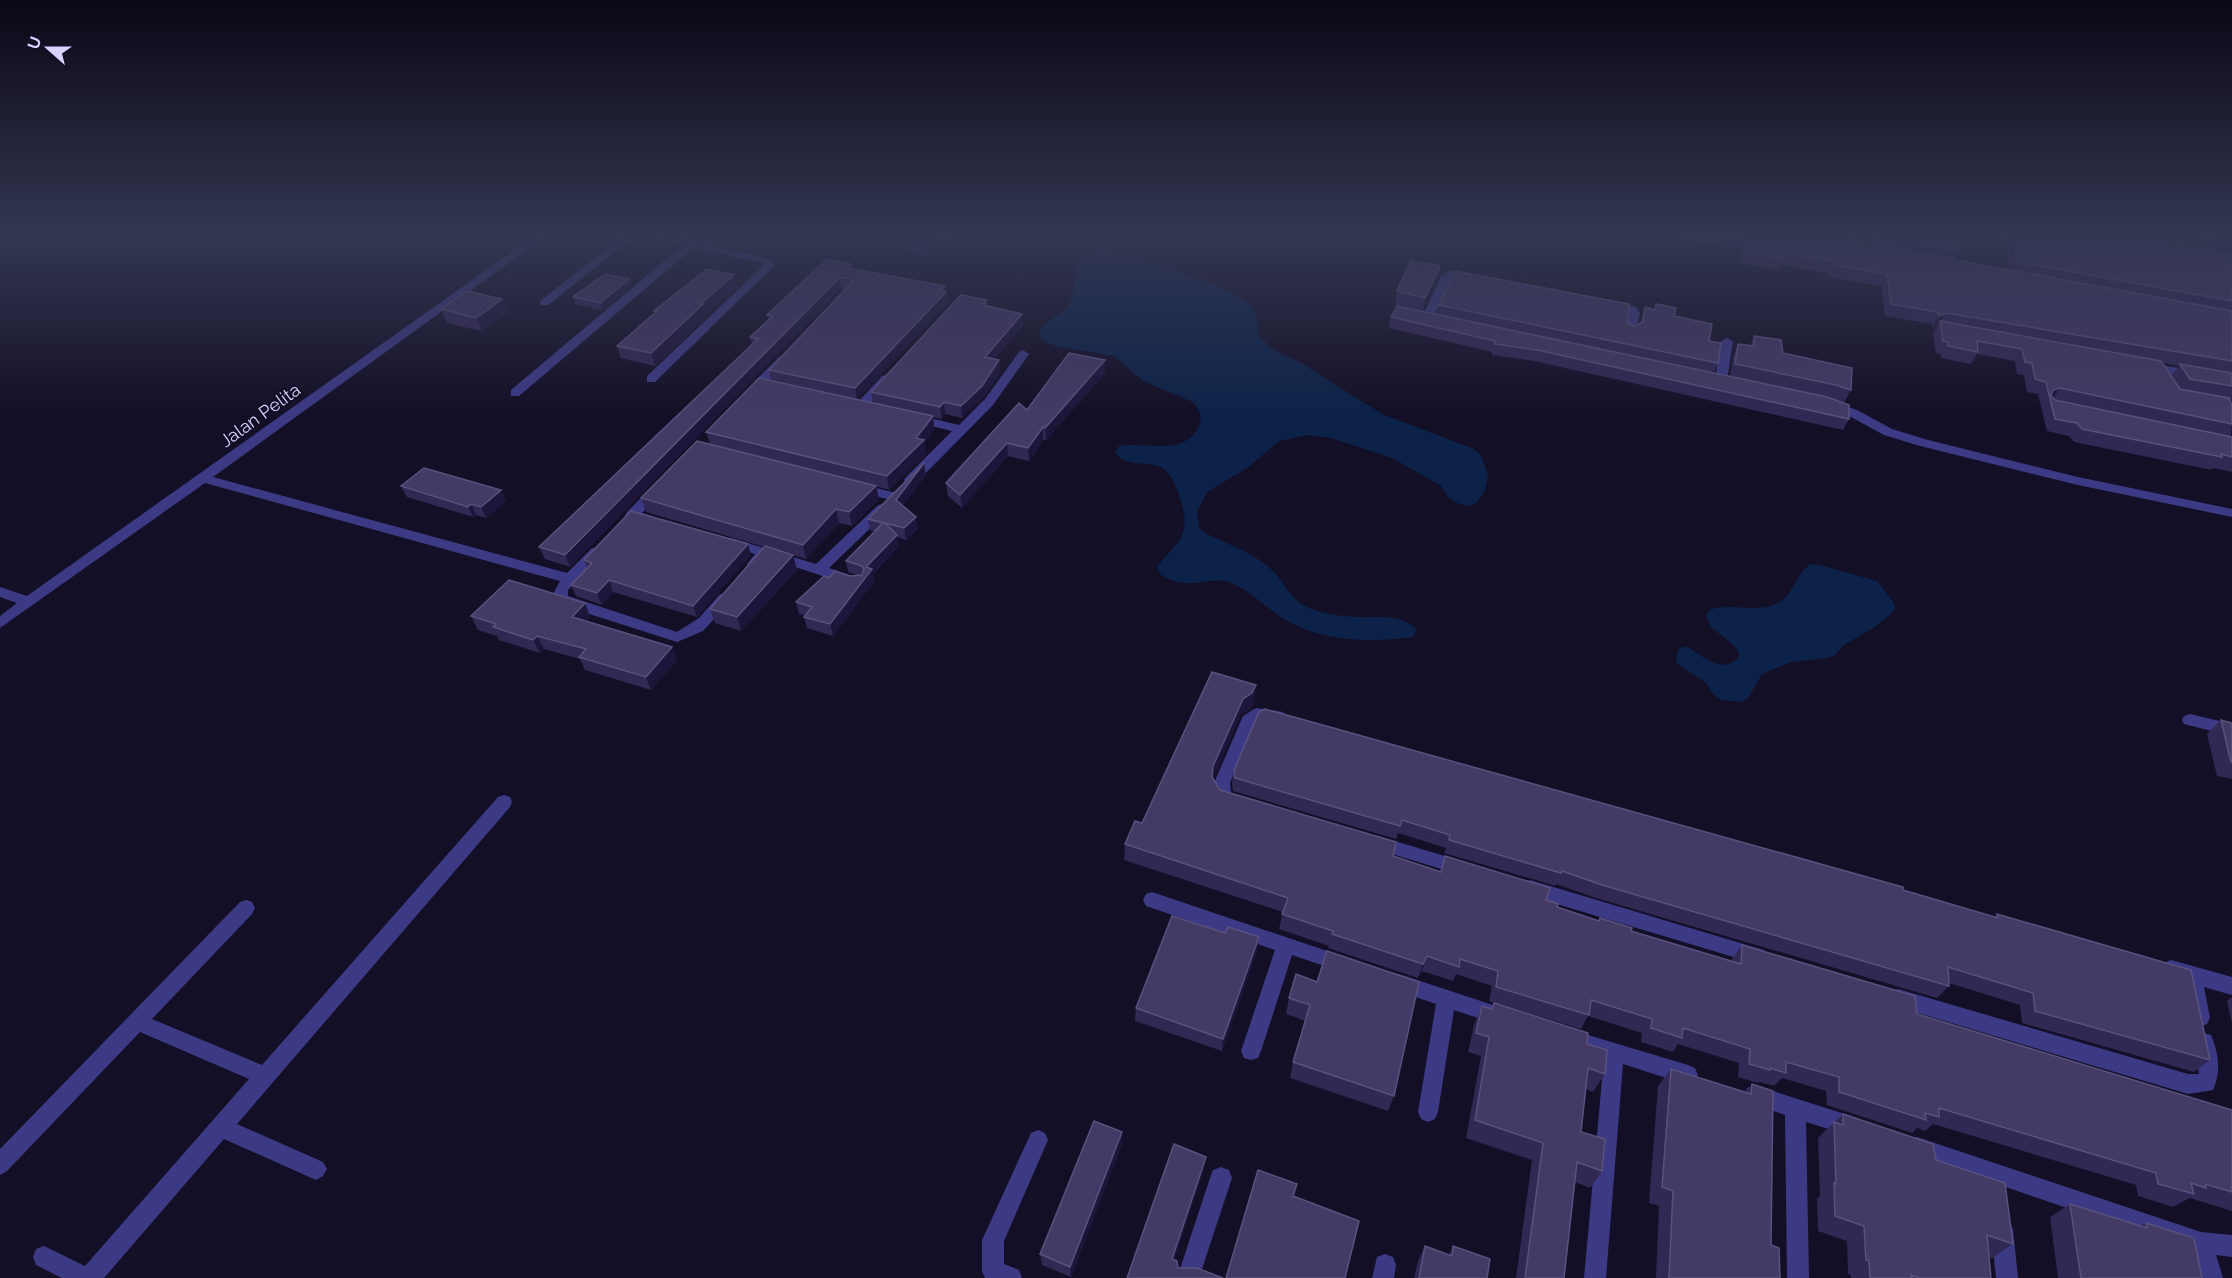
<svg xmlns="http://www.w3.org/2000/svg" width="2232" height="1278" font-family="Raleway,sans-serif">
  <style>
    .water { fill: #0c2248 }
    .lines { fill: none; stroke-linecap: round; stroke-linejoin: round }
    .minor { fill: #3d3a85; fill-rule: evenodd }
    .wall { fill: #312854; fill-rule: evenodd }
    .shaded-wall { fill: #1d163a }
    .building { fill: #433a66; stroke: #5a527e; stroke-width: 1.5 }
    .labels { text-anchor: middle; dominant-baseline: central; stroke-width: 4.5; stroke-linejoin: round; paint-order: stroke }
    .street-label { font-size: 18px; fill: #d9d4ff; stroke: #130f26 }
  </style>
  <rect width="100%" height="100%" fill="#130f26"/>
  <g class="water">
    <path d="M1101,250C1125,252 1236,287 1250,305C1258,314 1258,324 1258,335L1274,350L1301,363L1382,414L1474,449L1481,455L1488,476L1485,490L1477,502L1470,506L1459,504L1449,498L1441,486L1392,458L1331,438L1309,435L1279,441L1247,468L1207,492L1197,512L1199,527L1205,533C1227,544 1255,553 1273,571C1285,583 1290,599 1307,607C1322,614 1340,616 1356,617C1379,618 1398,613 1417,629L1413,637C1369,643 1316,642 1278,615C1262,604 1247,588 1228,582C1214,578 1205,583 1192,583C1180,584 1170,580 1161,575L1157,567C1162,559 1169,554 1175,546C1190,529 1185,510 1177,490C1173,480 1169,470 1158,466C1142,462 1126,466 1115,453L1119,446C1144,441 1183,457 1198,428C1204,418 1199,410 1193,402L1143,381L1114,356L1059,347L1042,341L1039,336C1041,320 1058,318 1067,307C1084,286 1059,257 1101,250Z"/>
    <path d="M1811,564L1820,565L1877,581L1891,599L1895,605L1894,611L1875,627L1844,645L1835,655L1827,658L1791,662L1762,674L1749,697L1742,702L1721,700L1713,694L1706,683L1676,663L1678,650L1685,646C1698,652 1713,668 1728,664C1757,655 1719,635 1712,628C1709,624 1707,620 1706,615L1709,610C1731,602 1758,614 1778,603C1794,595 1796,572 1811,564Z"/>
  </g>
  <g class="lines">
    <g class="minor">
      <path d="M534,236H546L213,477L567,573L592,548H602L604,551L602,554L568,590V596L677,632L699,618L720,594H730L732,598L730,602L703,631L677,642L558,604L552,596L560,581L205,483L0,628V616L17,603L0,597V587L27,596Z"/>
      <path d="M623,236H635L548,305H540V301Z"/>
      <path d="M650,236H671L767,258L771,259L774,266L655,382H647V376L763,266V263L693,248L519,396H511V390L683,245Z"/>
      <path d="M1451,270L1477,277L1472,280L1451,278L1434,317L1428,320L1424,319L1422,317L1441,276Z"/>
      <path d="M1611,300L1636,307L1640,313L1635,334L1631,335L1625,332L1628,311L1607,305V301Z"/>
      <path d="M1727,338L1733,341L1727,381L1721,385L1715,381L1721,341Z"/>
      <path d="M1023,350L1029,354L993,405L916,483H906L904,480L906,477L952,431L910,421L908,418L910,415L914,414L959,425L985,399L1019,352Z"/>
      <path d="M783,355L789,359L787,361L762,388H754V382L779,357Z"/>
      <path d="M2149,363L2232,377V385L2145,370V364Z"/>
      <path d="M886,375L892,379L890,382L865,409H857L855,406L857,403L882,376Z"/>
      <path d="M1832,401L1857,410L1892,429L1928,440L2078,477L2232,509V517L2078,485L1920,446L1884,435L1849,416L1828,408V402Z"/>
      <path d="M860,484L900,494L902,497L895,501L855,491L853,488Z"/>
      <path d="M657,486L664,490L642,513L652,516L654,519L652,522L647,523L627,518L625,515L627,512L652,487Z"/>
      <path d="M883,504L890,508L888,511L829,568L855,577L857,580L855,583L850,585L771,559L769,556L759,567H749L747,564L755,554L726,546L724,543L731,538L816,564L878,505Z"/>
      <path d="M1256,708L1283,712L1285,716L1283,720H1259L1255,724L1230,783L1231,793L1243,796L1245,801L1243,806L1237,808L1219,803L1213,792L1214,783L1243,716Z"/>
      <path d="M2190,714L2232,724V736L2184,724L2182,720L2184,716Z"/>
      <path d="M504,795L510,797L512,802L510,807L237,1124L323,1162L327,1169L323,1176L316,1180L224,1139L104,1278H62L36,1265L33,1257L36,1249L44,1246L85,1266L249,1079L140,1032L7,1171L0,1175V1149L240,902L246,900L252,902L255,908L252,914L152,1019L262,1065L498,797Z"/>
      <path d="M1375,835L1461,861L1467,863L1470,868L1467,873L1461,875L1369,847L1366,842L1369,837Z"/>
      <path d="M1530,880L1757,948L1764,950L1766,956L1764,962L1757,964L1530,896L1524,893L1521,888L1524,883Z"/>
      <path d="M1152,892L1342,956L1349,958L1351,964L1349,970L1342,972L1292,955L1261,1051L1258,1058L1251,1060L1244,1058L1241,1051L1275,950L1146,906L1143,900L1146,894Z"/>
      <path d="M2171,960L2232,977V995L2204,987L2210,1018L2207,1024L2200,1027L2193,1024L2185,981L2164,975L2162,969L2164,963Z"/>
      <path d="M1399,974L1499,1007L1506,1010L1509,1016L1506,1022L1499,1025L1454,1010L1438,1112L1435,1119L1428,1122L1421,1119L1418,1112L1436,1004L1392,989L1390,983L1392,977Z"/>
      <path d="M1898,989L2188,1074H2199L2194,1042L2197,1035L2204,1033L2211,1035C2219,1053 2221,1073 2213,1090L2188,1094L1898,1007L1891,1004L1888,998L1891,992Z"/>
      <path d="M1588,1035L1688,1065L1695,1068L1698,1075L1695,1082L1688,1085L1623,1064L1606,1278H1584L1604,1058L1581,1051L1578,1044L1581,1037Z"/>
      <path d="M1754,1085L1854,1117L1861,1120L1864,1127L1861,1134L1854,1137L1806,1122L1809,1278H1787L1785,1115L1747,1102L1744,1095L1747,1088Z"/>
      <path d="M1038,1130L1045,1133L1048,1140L1004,1241V1264L1019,1270L1022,1278H985L982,1271V1240L1031,1133Z"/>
      <path d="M1917,1137L2201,1232L2232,1235V1257L2216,1255L2223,1278H2201L2192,1251L1910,1154L1907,1147L1910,1140Z"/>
      <path d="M1221,1167L1229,1170L1232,1178L1199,1278H1177L1210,1178L1213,1170Z"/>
      <path d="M2002,1219L2010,1222L2013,1230L2018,1278H1996L1991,1230L1994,1222Z"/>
      <path d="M1385,1254L1393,1257L1396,1265L1394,1278H1372L1377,1257Z"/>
    </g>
  </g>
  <g class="wall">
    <path d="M948,236L930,257L908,252L906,239Z"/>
    <path d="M1678,236H1826L1874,245L1873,236H1956L1959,252L1954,260L2010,270L2004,236H2141V237L2211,251L2205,236H2232V401L2229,400L2232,424L2231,436L2232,437V472L2213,468L2212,470L2074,442L2069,436L2047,431L2038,394L2027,392L2024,375L2017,374L2015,361L1977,354L1971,364L1941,358V354L1936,353L1933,333L1937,326L1932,328V324L1885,316L1881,286L1828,277V273L1780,265L1778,270L1740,263L1741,250L1677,238ZM2163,363L2179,366L2171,376Z"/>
    <path d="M851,264L852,269L945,286L947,303L857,400L873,403L871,392L987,300V306L1023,325L994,359L999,360L1000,372L983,398L962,418L945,414L942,419L933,417L934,429L924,443L926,454L889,490L876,486L879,499L852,526L839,523L806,559L777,550L797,570L741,631L715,623L710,609L765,547L646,512L641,498L710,444L706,432L771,381L769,370L846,289H841L570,567L545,559L539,547L752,344L750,337L769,320L767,315Z"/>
    <path d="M1440,266L1437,279L1423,311L1395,305L1397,291Z"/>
    <path d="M631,286L602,310L575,304L573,297Z"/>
    <path d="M737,287L706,314V317L655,366L621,358L617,346L655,313L654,311Z"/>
    <path d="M502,299L508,313L482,331L447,323L441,309Z"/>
    <path d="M1656,304L1709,341L1718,363L1714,373L1730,376L1733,357L1738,344L1750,346L1754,336L1783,353L1851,390L1844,403L1849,419L1843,430L1534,361L1492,355V352L1389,328L1391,317L1437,315L1439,305L1627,322L1634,326L1640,323L1641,318L1645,307L1654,309Z"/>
    <path d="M1105,373L1046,440H1043L1029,461L1008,456L962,508L948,496L946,483L1027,410Z"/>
    <path d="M926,475L902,506L918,528L906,540L897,537L899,546L873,574L874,581L833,636L807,628L804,617L805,615L799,614L796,602L829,578L857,575L848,572L846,561L875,532L870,530L868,519Z"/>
    <path d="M401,486L501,490L506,501L486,518L476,515L473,517L407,497Z"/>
    <path d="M751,555L697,617L613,592L602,605L576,596L571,585L587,568L584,560Z"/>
    <path d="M585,603L590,617L586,621L677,660L651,690L585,670L580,659L544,649L540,653L499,640L497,636L478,630L471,616Z"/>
    <path d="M1254,701L1251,709L1241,715L1213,779L1220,790L1393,856L1440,872L1445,856L1546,900L1557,907L1598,921L1600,918L1631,931L1732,961V959L1742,945L1917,1014L2232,1110V1211L2190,1198L2173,1207L2138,1196L2136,1185L1933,1124L1925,1131L1917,1128L1912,1133L1827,1105L1826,1091L1782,1078L1774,1086L1760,1082L1758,1083L1738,1077L1739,1063L1678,1044L1673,1052L1641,1042L1642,1033L1588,1016L1581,1029L1489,1001L1492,986L1456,974L1453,981L1422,971L1418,978L1328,948L1329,946L1279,929L1283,912L1124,860L1125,844L1142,823Z"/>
    <path d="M2221,720L2232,723V779L2217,776L2207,734Z"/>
    <path d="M1234,770L1903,890L1994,917L1997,914L2210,1060L2194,1072L2022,1023L2020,1005L1949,983V986L1937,998L1596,898L1556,884V886L1444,853L1446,848L1398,833L1396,839L1233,791L1232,783Z"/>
    <path d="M1225,933L1259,937L1257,951L1222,1051L1135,1021L1136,1008Z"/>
    <path d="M1296,974L1394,1096L1388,1111L1290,1078L1293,1062L1306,1021L1286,1014L1289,998Z"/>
    <path d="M2232,997V1023L2227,1001Z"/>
    <path d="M1494,1003L1587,1044L1605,1074L1593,1092L1585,1089L1581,1132L1602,1171L1590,1188L1575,1182L1564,1278H1516L1532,1160L1466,1138L1481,1056L1468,1052L1474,1025L1482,1006L1491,1009Z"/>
    <path d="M1671,1069L1745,1092L1752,1084L1771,1245L1780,1278H1656L1659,1206L1649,1203L1658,1086Z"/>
    <path d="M1843,1114L1936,1160L2013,1244L1992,1258H1989L1991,1278H1851V1275L1848,1274L1847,1241L1818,1231L1817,1198L1820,1196L1818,1138Z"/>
    <path d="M1122,1144L1071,1277L1042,1265L1040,1254Z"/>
    <path d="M2070,1204L2140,1226L2146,1223L2202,1278H2058L2050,1217Z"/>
    <path d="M1425,1246L1449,1255L1453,1246L1487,1278H1414L1418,1261Z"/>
  </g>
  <g class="shaded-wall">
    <path d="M935,236H948L930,257L928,244Z"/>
    <path d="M1440,266L1437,279L1423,311L1425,298Z"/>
    <path d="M734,275L737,287L706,314V317L655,366L651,353L700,304Z"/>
    <path d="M839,278L841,289L570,567L565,555Z"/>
    <path d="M629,279L631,286L602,310L600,303Z"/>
    <path d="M945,286L947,303L857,400L855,388Z"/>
    <path d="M502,299L508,313L482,331L476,318Z"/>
    <path d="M1946,313L1940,323V321L1937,326L1932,328L1939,316Z"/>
    <path d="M1022,314L1023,325L986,368L985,357Z"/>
    <path d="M999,360L1000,372L983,398L962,418L961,406Z"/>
    <path d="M1105,360V373L1046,440L1045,428Z"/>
    <path d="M2060,388L2051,401L2050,396L2053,390Z"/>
    <path d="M944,402L945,414L942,419L940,407Z"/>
    <path d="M933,416L934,429L924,443L926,454L889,490L887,476Z"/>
    <path d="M1043,427V440L1029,461L1028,448Z"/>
    <path d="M1007,443L1008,456L962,508L960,495Z"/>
    <path d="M924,463L926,475L898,512L896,500Z"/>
    <path d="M876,486L879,499L852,526L849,512Z"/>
    <path d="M501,490L506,501L486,518L481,507Z"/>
    <path d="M471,504L476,515L473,517L468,507Z"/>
    <path d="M836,509L839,523L806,559L803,545Z"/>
    <path d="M916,517L918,528L906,540L904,528Z"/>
    <path d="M897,535L899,546L873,574L874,581L833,636L830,624L866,567Z"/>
    <path d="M748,544L751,555L697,617L693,606Z"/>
    <path d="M793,555L797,570L741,631L737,617Z"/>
    <path d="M609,580L613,592L602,605L597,593Z"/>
    <path d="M585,603L590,617L578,630L572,617Z"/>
    <path d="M537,636L544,649L540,653L533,640Z"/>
    <path d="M672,647L677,660L651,690L646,677Z"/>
    <path d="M1256,685L1254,701L1251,709L1241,715L1212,782L1213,766L1243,699Z"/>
    <path d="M1259,937L1257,951L1222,1051L1223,1039Z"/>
    <path d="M1427,956L1422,971L1418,978L1423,964Z"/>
    <path d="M1122,1132V1144L1071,1277L1070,1267Z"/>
    <path d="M1206,1157L1204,1170L1171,1271L1172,1259Z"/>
  </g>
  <g class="building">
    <path d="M908,236H935L928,244L906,239Z"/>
    <path d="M1736,236H1826L2232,311V361L1946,313L1939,316L1938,312L1891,304L1887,274L1834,265L1833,261L1783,253V258L1745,252L1746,238Z"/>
    <path d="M1879,236H1956L1959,252L1879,237Z"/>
    <path d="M2013,236H2137L2232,255V301L2018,262Z"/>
    <path d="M2218,236H2232V245L2220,242Z"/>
    <path d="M827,259L851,264L847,268L945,286L940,291L946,292L855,388L769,370L852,282L849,278H839L565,555L539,547L758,339L750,337L773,316L767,315Z"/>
    <path d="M1411,260L1440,266L1425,298L1397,291Z"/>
    <path d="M707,269L734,275L700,304H703L651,353L617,346L657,311H654Z"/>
    <path d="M1455,271L1629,304L1627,322L1634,326L1643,322L1645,307L1655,310L1656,304L1676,308L1674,316L1712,324L1709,341L1721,343L1718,363L1439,305Z"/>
    <path d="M605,274L629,279L600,303L573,297Z"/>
    <path d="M467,291L502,299L476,318L441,309Z"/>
    <path d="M961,295L987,300L983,305L1022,314L985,357L999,360L982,386L961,406L944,402L940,407L871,392Z"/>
    <path d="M1397,306L1827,397L1849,405V419L1537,350L1494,344L1495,341L1391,317Z"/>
    <path d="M1940,321L2161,361L2180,389L2229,398L2232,406V424L2060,388L2053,390L2051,396L2055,400L2232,437V457L2221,454L2222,457L2082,429L2077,423L2055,419L2046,382L2035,379L2032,363L2025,362L2022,349L1977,341L1978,352L1948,346V342L1943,341Z"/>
    <path d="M1754,336L1781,340L1783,353L1852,368L1851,390L1836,385L1735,364L1738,344L1754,346Z"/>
    <path d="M1069,353L1105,360L1045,428L1043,427L1028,448L1007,443L960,495L946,483L1019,403L1027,410Z"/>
    <path d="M2180,364L2232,373V386L2190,379Z"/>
    <path d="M759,378L933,416L916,438L924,440L887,476L706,432Z"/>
    <path d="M697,441L876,486L849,512L836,509L803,545L641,498Z"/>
    <path d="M924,463L896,500L916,517L904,528L885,523L897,535L866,567L872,569L830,624L804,617L812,607L796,602L824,576L829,578L835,571L850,576L862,575L864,569L862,566L846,561L883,523L868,519Z"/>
    <path d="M424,468L501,490L481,507L471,504L468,507L401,486Z"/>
    <path d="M631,511L748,544L693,606L609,580L597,593L571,585L592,563L584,560Z"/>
    <path d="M765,546L793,555L737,617L710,609Z"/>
    <path d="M509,580L585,603L572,617L672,647L646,677L579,657L586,649L537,636L533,640L493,627L496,624L471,616Z"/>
    <path d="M1212,672L1256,685L1252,693L1243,699L1213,766L1212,777L1220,790L1396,842L1393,856L1441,872L1445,856L1550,888L1546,900L1558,904L1557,907L1599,921L1600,918L1632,928L1631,931L1741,964L1742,945L1915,996L1917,1014L2232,1110V1192L2205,1184L2206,1188L2191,1183L2194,1194L2158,1184L2156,1173L1939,1108V1117L1925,1113L1926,1120L1839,1092V1077L1786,1062V1073L1770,1068V1070L1749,1064L1750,1049L1683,1028L1682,1038L1651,1028L1652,1019L1591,1000L1589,1015L1496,987L1498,971L1460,959L1459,967L1427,956L1423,964L1332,934L1333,931L1282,914L1288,898L1125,844L1135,821L1142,823Z"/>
    <path d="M1265,709L1903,887V890L1998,918L1997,914L2191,970L2210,1060L2035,1011L2033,993L1948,967L1949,986L1602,885L1562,871L1561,873L1449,840L1450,835L1402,820L1400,826L1235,778L1234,770L1259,712Z"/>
    <path d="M2221,720L2232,723V762H2231Z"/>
    <path d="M1172,916L1225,933L1228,927L1259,937L1223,1039L1136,1008Z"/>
    <path d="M1327,951L1419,982L1394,1096L1293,1062L1310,1005L1289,998L1296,974L1317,982Z"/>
    <path d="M1494,1003L1588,1033L1587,1044L1607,1050L1605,1074L1588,1068L1581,1132L1605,1139L1602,1171L1577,1162L1564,1278H1525L1543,1143L1475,1120L1489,1037L1476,1033L1482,1006L1492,1009Z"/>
    <path d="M1671,1069L1751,1094L1752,1084L1773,1091L1771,1245L1779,1248L1780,1278H1669L1673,1191L1662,1187Z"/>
    <path d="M1843,1114L1933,1144L1936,1160L2005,1183L2013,1244L1987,1235L1991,1278H1919L1911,1275L1912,1278H1870L1869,1261L1866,1260L1864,1226L1835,1216L1834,1183L1836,1184L1834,1122L1843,1125Z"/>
    <path d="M1094,1121L1122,1132L1070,1267L1040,1254Z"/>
    <path d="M1174,1144L1206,1157L1172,1259L1177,1261L1178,1268H1197L1223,1278H1127Z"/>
    <path d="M1258,1170L1297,1184L1293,1196L1359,1221L1345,1278H1226Z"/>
    <path d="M2070,1204L2147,1228L2146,1223L2194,1238L2202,1278H2081Z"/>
    <path d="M1425,1246L1452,1256L1453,1246L1490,1259L1487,1278H1419Z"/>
  </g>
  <linearGradient id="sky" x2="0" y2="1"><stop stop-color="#0a0815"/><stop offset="0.57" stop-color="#333752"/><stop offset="1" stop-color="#333752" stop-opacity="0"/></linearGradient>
  <rect width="2232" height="415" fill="url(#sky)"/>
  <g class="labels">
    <g class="street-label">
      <text transform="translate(260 415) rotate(-36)">Jalan Pelita</text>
    </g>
  </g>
  <g transform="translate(48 48) rotate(291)" stroke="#130f26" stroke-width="4.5" paint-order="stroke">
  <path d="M0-4.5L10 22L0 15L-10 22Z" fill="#d9d4ff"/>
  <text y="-9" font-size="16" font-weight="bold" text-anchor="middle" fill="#d9d4ff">U</text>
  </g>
</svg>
